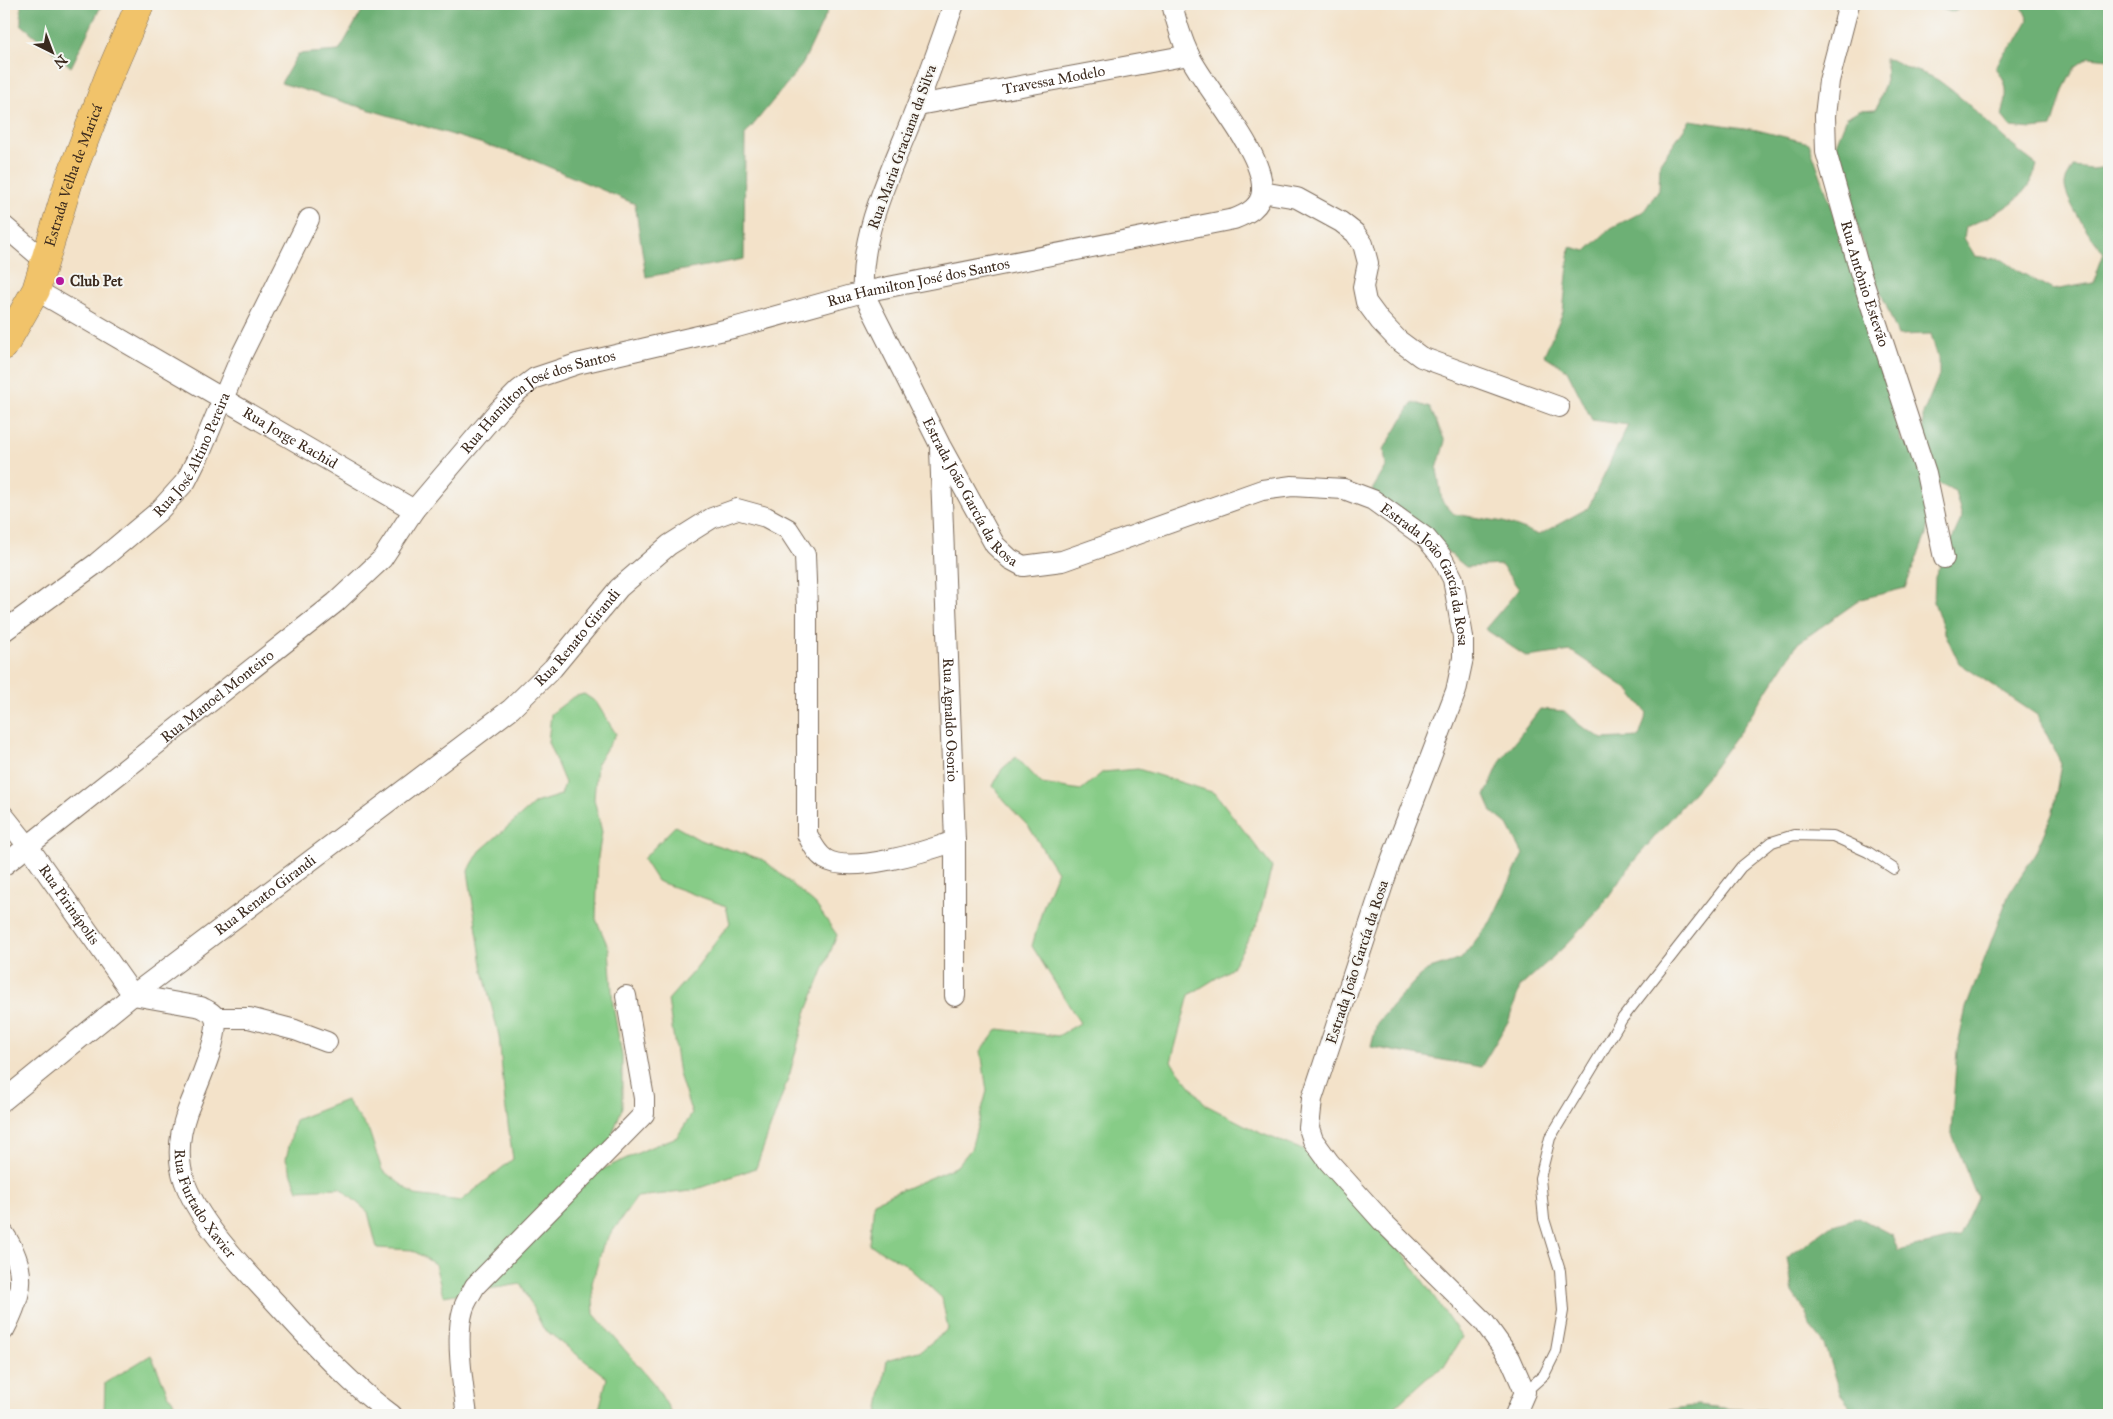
<svg xmlns="http://www.w3.org/2000/svg" width="2113" height="1419" font-family="'IM FELL Great Primer',serif">
  <style>
    .green { fill: #87cc87; stroke: #617b52 }
    .forest { fill: #6db074; stroke: #546d49 }
    .lines { fill: none; stroke-linecap: round; stroke-linejoin: round }
    .service-casing { stroke: #7b6a5a; stroke-width: 12 }
    .minor-casing { stroke: #7b6a5a; stroke-width: 22 }
    .primary-casing { stroke: #7b6a5a; stroke-width: 29 }
    .service { stroke: #fff; stroke-width: 10 }
    .minor { stroke: #fff; stroke-width: 20 }
    .primary { stroke: #f1c36a; stroke-width: 28 }
    .poi-dot { fill: #b5179e; stroke: #f6f6f2; stroke-width: 2 }
    .labels { text-anchor: middle; dominant-baseline: central; stroke-width: 4; stroke-linejoin: round; paint-order: stroke }
    .street-label { font-size: 15px; fill: #3b2a1e; stroke: #f6f6f2 }
    .poi-label { font-size: 15px; font-weight: bold; fill: #3b2a1e; stroke: #f6f6f2; text-anchor: start }
  </style>
  <rect width="100%" height="100%" fill="#f6f6f2"/>
  <filter id="ink" filterUnits="userSpaceOnUse"><feTurbulence type="fractalNoise" baseFrequency=".02" numOctaves="2"/><feDisplacementMap in="SourceGraphic" scale="10" xChannelSelector="R" yChannelSelector="G"/><feConvolveMatrix kernelMatrix="1 2 1 2 8 2 1 2 1" color-interpolation-filters="sRGB"/></filter>
  <filter id="wash" filterUnits="userSpaceOnUse"><feTurbulence type="fractalNoise" baseFrequency=".0096" numOctaves="4" result="noise"/><feDisplacementMap in="SourceGraphic" scale="20" xChannelSelector="R" yChannelSelector="G"/><feGaussianBlur stdDeviation="1.12" result="paint"/><feColorMatrix in="noise" values="0 0 0 0 0 0 0 0 0 0 0 0 0 0 0 0 0 1.4 0 .05"/><feComposite in="paint" operator="in"/></filter>
  <g filter="url(#wash)">
    <rect width="100%" height="100%" fill="#f3e2c9"/>
    <g class="green">
      <path d="M584,694L596,702L616,734L597,763L594,799L602,832L598,857L596,919L609,949L613,1005L622,1056V1108L599,1171L651,1147L677,1137L692,1114L679,1074L668,1000L696,968L730,923L726,906L657,881L643,859L675,826L700,840L764,860L816,905L837,935L806,1013L790,1073L756,1168L691,1191L637,1197L603,1245L592,1283L594,1314L655,1385L673,1415H594L600,1406L607,1378L543,1328L521,1284L443,1296L435,1264L412,1250L377,1248L368,1212L340,1188L298,1190L286,1159L295,1120L346,1100L369,1131L382,1170L415,1195L461,1201L513,1159L505,1103L499,1036L483,971L468,871L480,851L535,803L561,795L565,783L548,742L551,714L573,697Z"/>
      <path d="M1016,757L1042,784L1081,790L1103,772L1138,769L1215,793L1272,867L1257,924L1231,969L1189,995L1171,1062L1206,1105L1260,1133L1303,1150L1404,1254L1462,1337L1444,1367L1427,1378L1397,1405L1393,1415H878L887,1360L922,1350L948,1329L942,1298L905,1264L870,1245L874,1202L957,1166L971,1149L987,1091L981,1051L998,1029L1058,1036L1080,1023L1032,946L1044,904L1057,872L1029,827L1006,803L993,786L1002,769Z"/>
      <path d="M151,1355L168,1394L182,1415H104L105,1383Z"/>
    </g>
    <g class="forest">
      <path d="M21,4H102L71,67L21,24Z"/>
      <path d="M366,4H831L802,65L745,135L744,259L646,277L635,204L526,157L281,83L298,54L339,51Z"/>
      <path d="M1926,4H1978H1968L1951,12Z"/>
      <path d="M2021,4H2109V59L2089,57L2075,67L2064,88L2052,127L2032,129L2011,127L2002,116C2007,96 2010,85 1996,68L2004,53L2015,43L2028,20Z"/>
      <path d="M1885,59C1893,59 1899,64 1906,67C1916,72 1929,74 1938,80C1974,105 2001,140 2037,165C2028,201 1997,213 1966,227L1964,238L1975,256L2003,260L2020,272L2053,290L2093,283L2104,253C2093,240 2065,201 2065,185C2065,179 2071,172 2073,167L2091,169L2109,167V1415H1857L1840,1394L1824,1344L1810,1325L1805,1311L1793,1293L1787,1258L1830,1226L1858,1217L1892,1235L1898,1251L1959,1236L1977,1197L1951,1132L1957,1050L1966,1008L2009,894L2035,854L2053,812L2061,763L2037,715L1959,663L1945,633L1934,602L1935,577L1962,517L1955,491L1938,483L1933,492L1926,535L1905,588L1861,599L1798,643L1748,720L1706,778L1633,862L1598,911L1565,946L1520,987L1509,1020L1481,1067L1371,1047L1377,1023L1414,982L1427,970L1461,959L1491,921L1523,854L1508,825L1492,812L1485,796L1501,760L1540,709L1564,711L1581,726L1603,739L1639,737L1647,713L1629,690L1571,651L1527,657L1485,629L1519,589L1501,565L1466,567L1372,490L1386,467L1384,449L1413,402L1430,408L1445,441L1437,469L1442,501L1454,514L1504,522L1539,535L1588,508L1628,425L1592,420L1567,370L1544,355L1563,312L1570,247L1586,251L1611,228L1644,211L1659,189L1660,163L1690,120L1757,130L1809,143L1860,286L1896,394L1901,441L1927,449L1923,434V414L1939,375V362L1931,334L1898,335L1867,258L1835,147L1847,117L1859,110L1876,109L1886,80Z"/>
      <path d="M1697,1405L1733,1409L1778,1410L1789,1415H1666L1669,1410Z"/>
    </g>
  </g>
  <g filter="url(#ink)">
    <g class="lines">
      <g class="service-casing">
        <path id="service" d="M1525,1392L1544,1375L1556,1351L1563,1311L1560,1271L1544,1219L1540,1178L1550,1138L1622,1019L1741,867L1772,842L1794,835L1833,836L1868,852L1894,869"/>
      </g>
      <g class="minor-casing">
        <g id="minor">
          <path id="s1" d="M954,4C941,40 929,76 915,111C893,168 860,229 863,292L940,445L995,545L1010,559L1023,566L1062,561L1262,490L1292,486L1344,489L1373,500L1426,538L1441,556L1453,579L1463,637V658L1456,691L1389,866L1312,1099L1309,1128L1313,1140L1329,1162L1382,1221L1484,1322L1510,1358L1525,1392L1515,1415"/>
          <path id="s2" d="M1849,4L1829,81L1825,116L1826,152L1860,272L1926,473L1944,558"/>
          <path id="s3" d="M918,105L1189,55"/>
          <path d="M1262,192L1297,198L1341,222L1355,233L1363,244L1368,263L1363,287L1366,302L1380,321L1398,340L1421,357L1559,407"/>
          <path d="M4,226L45,261"/>
          <path id="s4" d="M36,290L414,510"/>
          <path id="s5" d="M940,449L955,841V996"/>
          <path id="s6" d="M4,631L97,563L159,511L186,481L201,451L242,354L309,219"/>
          <path id="s7" d="M4,816L28,846L133,995L201,1007C206,1010 213,1012 215,1018C221,1036 194,1093 187,1112C181,1129 178,1150 181,1168C189,1214 244,1268 275,1302C312,1342 348,1383 392,1415"/>
          <path id="s8" d="M4,865L335,603L382,559L414,510L498,411L519,390L535,378L577,364L737,327L863,292L1234,219C1247,214 1261,207 1262,191C1265,153 1206,90 1189,55C1181,38 1176,21 1172,4"/>
          <path d="M215,1018H249L295,1030L327,1042"/>
          <path id="s9" d="M4,1100L133,995L511,709L553,668L619,588L669,545L712,518L737,509L766,517L788,529L805,555L807,607V834C812,843 816,853 825,859C851,875 927,851 955,841"/>
          <path d="M4,1234C28,1270 23,1294 4,1330"/>
          <path d="M467,1415C463,1387 455,1337 463,1310C465,1302 471,1294 475,1286L644,1114V1098L626,996"/>
        </g>
      </g>
      <g class="primary-casing">
        <g id="primary">
          <path id="s10" d="M4,346L36,290L70,178L109,76L140,4"/>
        </g>
      </g>
      <use href="#service" class="service"/>
      <use href="#minor" class="minor"/>
      <use href="#primary" class="primary"/>
    </g>
  </g>
  <circle class="poi-dot" cx="60" cy="281" r="5"/>
  <g class="labels">
    <g class="street-label">
      <text stroke="none"><textPath href="#s3" startOffset="138">Travessa Modelo</textPath></text>
      <text transform="translate(902 147) rotate(-70)">Rua Maria Graciana da Silva</text>
      <text stroke="none"><textPath href="#s10" startOffset="185">Estrada Velha de Maricá</textPath></text>
      <text stroke="none"><textPath href="#s8" startOffset="1120">Rua Hamilton José dos Santos</textPath></text>
      <text stroke="none"><textPath href="#s2" startOffset="288">Rua Antônio Estevão</textPath></text>
      <text stroke="none"><textPath href="#s8" startOffset="715">Rua Hamilton José dos Santos</textPath></text>
      <text stroke="none"><textPath href="#s4" startOffset="294">Rua Jorge Rachid</textPath></text>
      <text stroke="none"><textPath href="#s6" startOffset="262">Rua José Altino Pereira</textPath></text>
      <text stroke="none"><textPath href="#s1" startOffset="531">Estrada João García da Rosa</textPath></text>
      <text stroke="none"><textPath href="#s1" startOffset="1086">Estrada João García da Rosa</textPath></text>
      <text stroke="none"><textPath href="#s9" startOffset="738">Rua Renato Girandi</textPath></text>
      <text stroke="none"><textPath href="#s8" startOffset="272">Rua Manoel Monteiro</textPath></text>
      <text stroke="none"><textPath href="#s5" startOffset="271">Rua Agnaldo Osorio</textPath></text>
      <text stroke="none"><textPath href="#s9" startOffset="332">Rua Renato Girandi</textPath></text>
      <text stroke="none"><textPath href="#s7" startOffset="110">Rua Pirinápolis</textPath></text>
      <text transform="translate(1357 962) rotate(-72)">Estrada João García da Rosa</text>
      <text stroke="none"><textPath href="#s7" startOffset="506">Rua Furtado Xavier</textPath></text>
    </g>
    <g class="poi-label">
      <text x="70" y="281">Club Pet</text>
    </g>
  </g>
  <rect width="2113" height="1419" fill="none" stroke="#f6f6f2" stroke-width="20"/>
  <g transform="translate(52 52) rotate(138)" stroke="#f6f6f2" stroke-width="4" paint-order="stroke">
  <path d="M0-4L9 19L0 12L-9 19Z" fill="#3b2a1e"/>
  <text y="-8" font-size="14" font-weight="bold" text-anchor="middle" fill="#3b2a1e">N</text>
  </g>
</svg>
